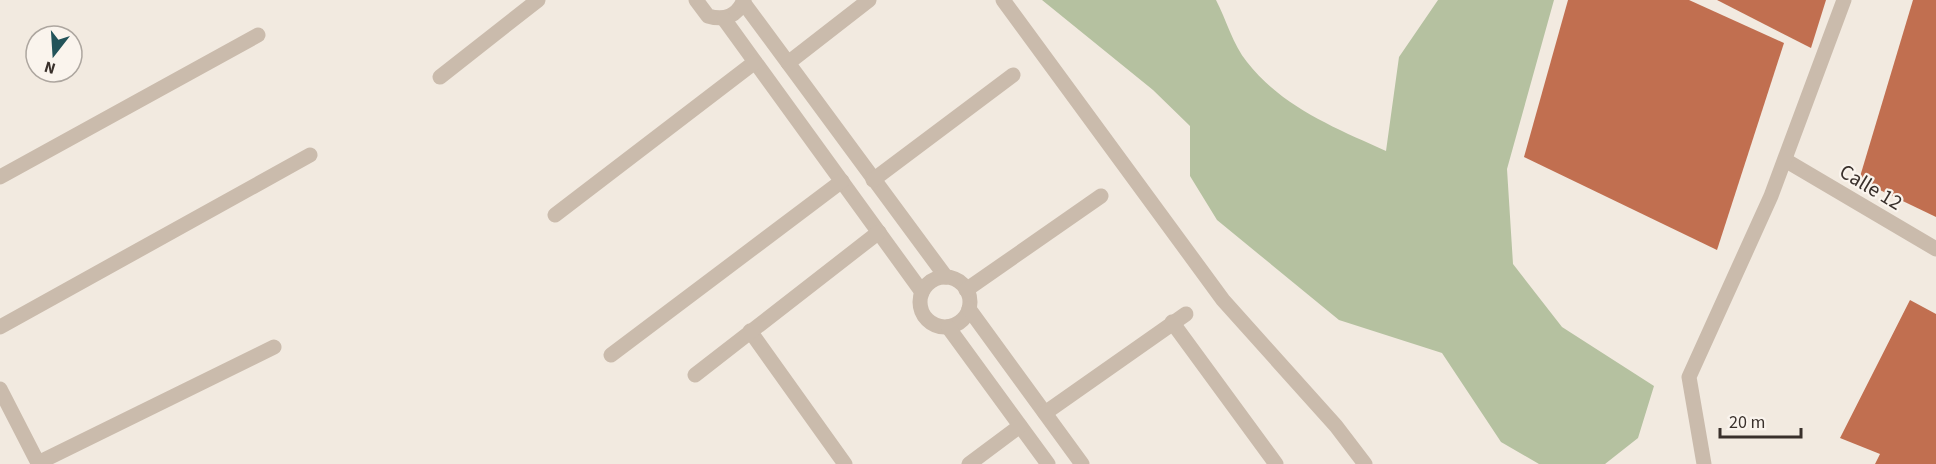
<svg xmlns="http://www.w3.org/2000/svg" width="1936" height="464" font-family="'Source Sans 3',sans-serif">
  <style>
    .green { fill: #b5c1a0 }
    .building { fill: #c16f50 }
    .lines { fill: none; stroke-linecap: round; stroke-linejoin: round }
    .minor { stroke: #cabbac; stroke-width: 15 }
    .labels { text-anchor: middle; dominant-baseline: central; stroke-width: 4.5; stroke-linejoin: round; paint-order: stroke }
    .street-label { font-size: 21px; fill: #39302b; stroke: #faf4ed }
  </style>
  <rect width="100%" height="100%" fill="#f2eae0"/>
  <path class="green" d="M1042,0H1216C1226,19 1233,45 1247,62C1282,107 1335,128 1386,151L1399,57L1438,0H1554L1507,169L1513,264L1562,327L1654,386L1638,438L1605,464H1539L1501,442L1442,353L1339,320L1217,220L1190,176V126L1153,90Z"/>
  <g class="building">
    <path d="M1568,0H1689L1784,43L1717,250L1524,157Z"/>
    <path d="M1717,0H1826L1811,48Z"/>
    <path d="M1913,0H1936V217L1859,180Z"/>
    <path d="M1910,300L1936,314V464H1875L1880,454L1840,438Z"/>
  </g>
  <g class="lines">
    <g class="minor">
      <path d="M696,0L708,16C725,21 737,16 744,0"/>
      <path d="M1003,0L1223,300L1336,426L1365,464"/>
      <path d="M743,2L946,277"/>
      <path d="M724,19L922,292"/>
      <path d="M788,63L869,0"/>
      <path d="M440,77L538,0"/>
      <path d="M1785,160L1936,249"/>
      <path d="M0,177L258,35"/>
      <path d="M873,180L1013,75"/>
      <path d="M555,215L755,62"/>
      <circle cx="945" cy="302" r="25"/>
      <path d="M966,290L1101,196"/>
      <path d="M969,309L1082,464"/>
      <path d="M1172,322L1276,464"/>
      <path d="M0,327L310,155"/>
      <path d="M948,327L1048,464"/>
      <path d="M750,331L845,464"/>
      <path d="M611,355L842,181"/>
      <path d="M695,375L879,232"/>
      <path d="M0,389L38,463L274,347"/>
      <path d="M1045,413L1186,314"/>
      <path d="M969,464L1020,426"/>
      <path d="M1704,464L1689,377L1771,196L1844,0"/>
    </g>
  </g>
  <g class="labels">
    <g class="street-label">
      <text transform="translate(1871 187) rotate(31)">Calle 12</text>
    </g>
  </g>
  <g transform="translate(54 54) rotate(197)"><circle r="28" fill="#faf4ed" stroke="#ada69f" stroke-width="1.5"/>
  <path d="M0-4.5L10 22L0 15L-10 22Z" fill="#225359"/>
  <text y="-9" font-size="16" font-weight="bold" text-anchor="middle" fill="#39302b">N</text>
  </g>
  <path d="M1720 428v9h81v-9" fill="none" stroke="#39302b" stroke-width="3"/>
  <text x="1729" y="428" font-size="18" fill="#39302b" stroke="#faf4ed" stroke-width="4.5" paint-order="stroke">20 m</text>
</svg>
